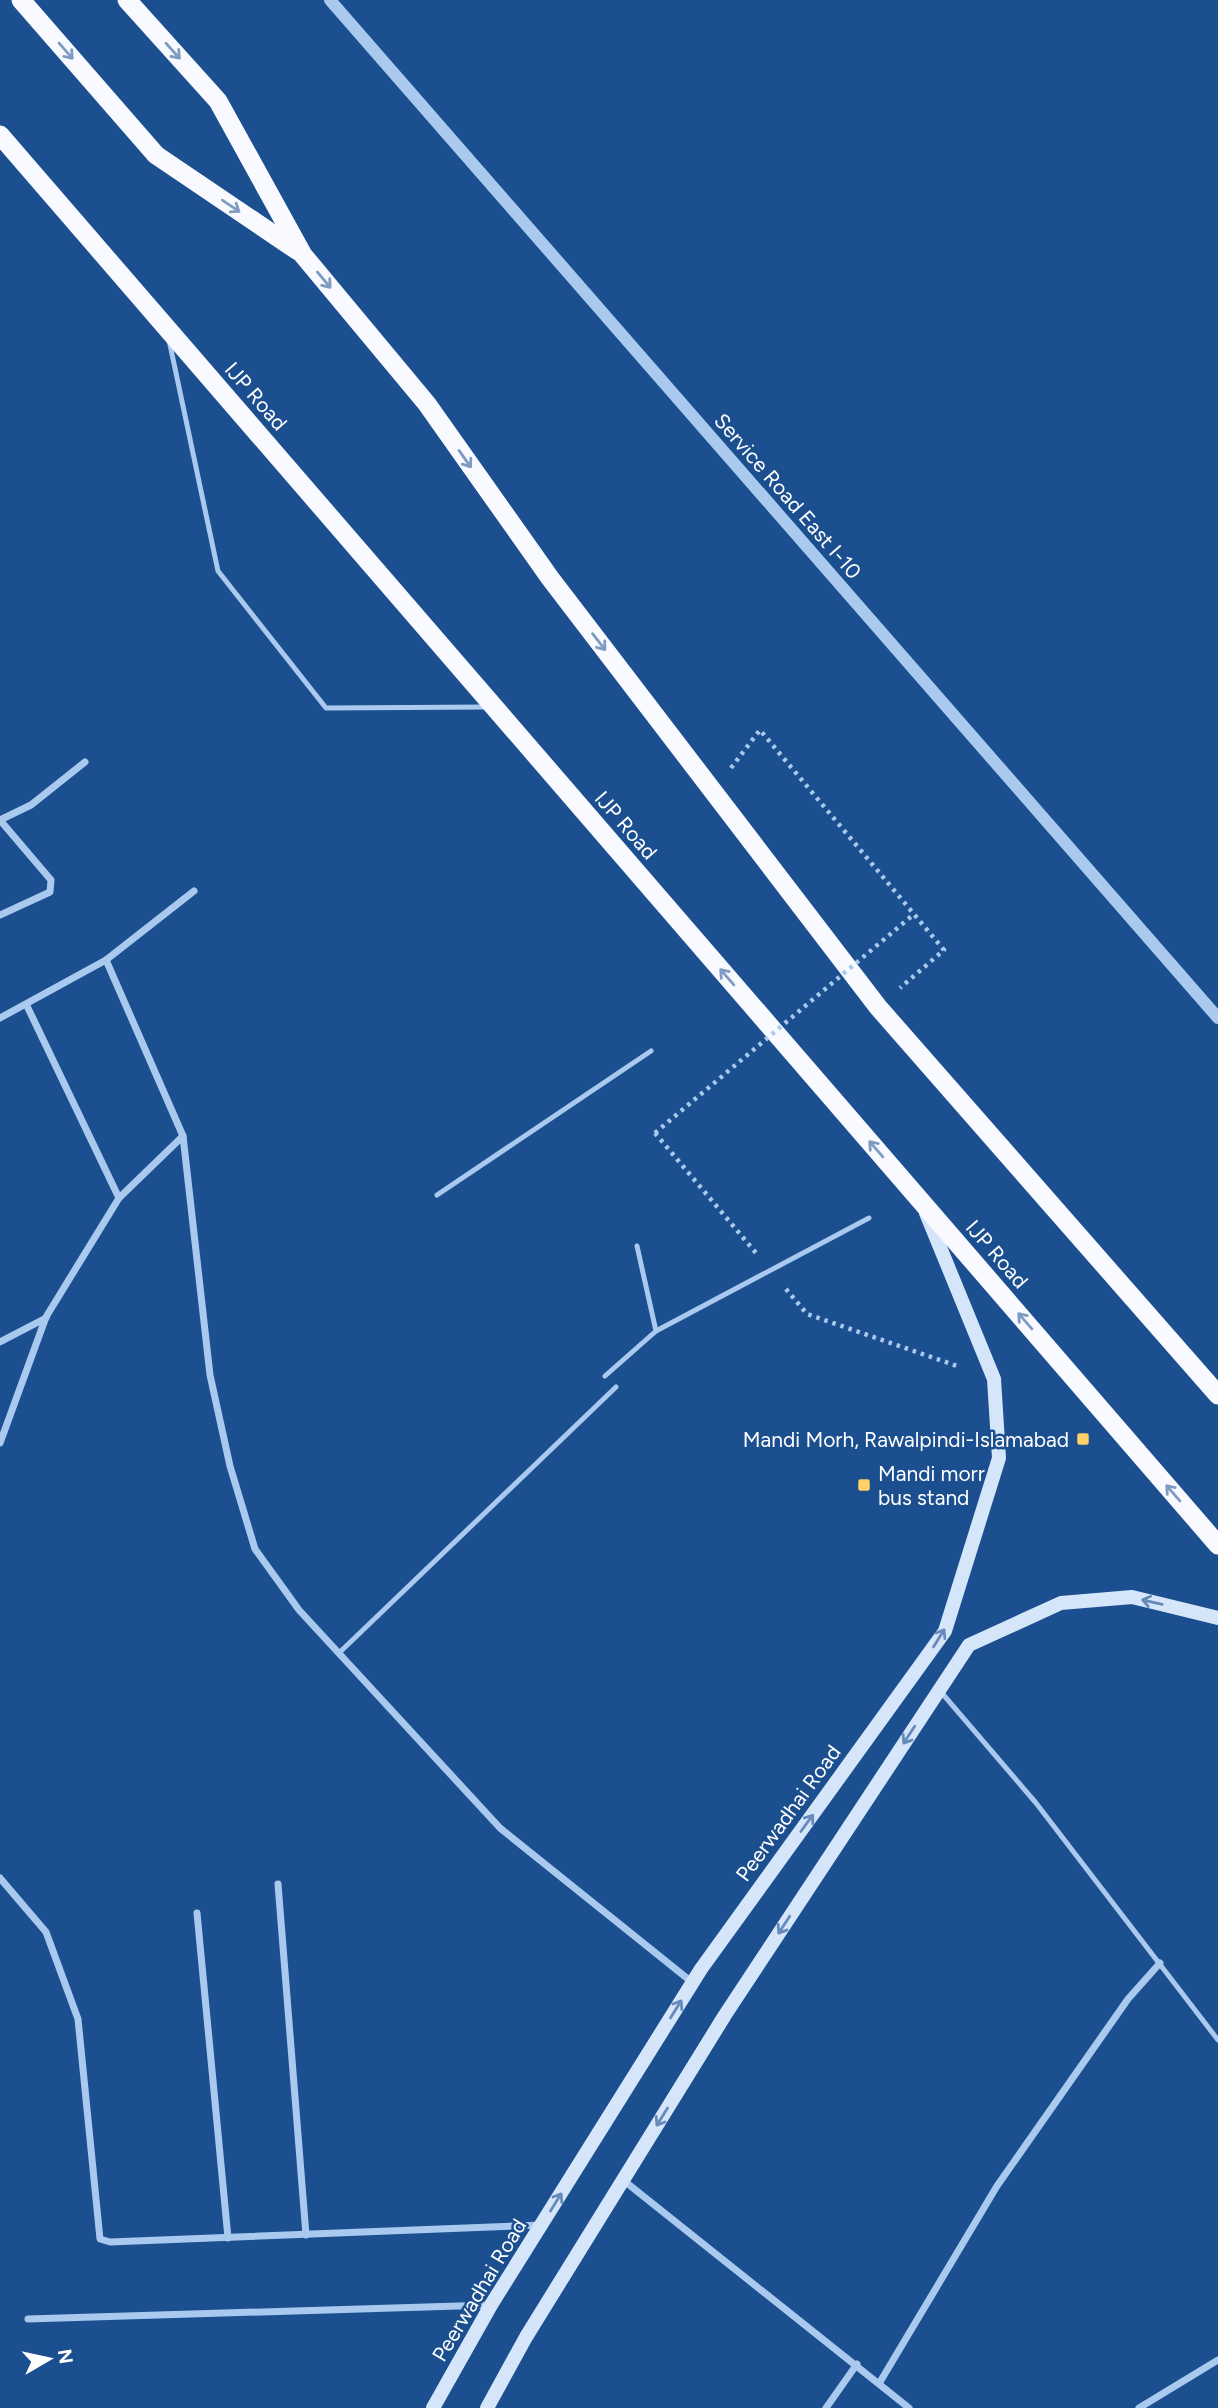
<svg xmlns="http://www.w3.org/2000/svg" width="1218" height="2408" font-family="Figtree,sans-serif">
  <style>
    .lines { fill: none; stroke-linecap: round; stroke-linejoin: round }
    .path { stroke: #a9c9ee; stroke-width: 4.5; stroke-dasharray: 3.5 5; stroke-linecap: butt }
    .service { stroke: #a9c9ee; stroke-width: 5 }
    .minor { stroke: #a9c9ee; stroke-width: 7 }
    .tertiary { stroke: #a9c9ee; stroke-width: 12 }
    .secondary { stroke: #d6e6fa; stroke-width: 14 }
    .trunk { stroke: #f8faff; stroke-width: 19 }
    .path-bridge { stroke: #a9c9ee; stroke-width: 4.5; stroke-dasharray: 3.5 5; stroke-linecap: butt }
    .oneway { stroke: #7e9cc1 }
    .oneway2 { stroke: #668bba }
    .poi-dot { fill: #ffd166; stroke: #1b4f8f; stroke-width: 2.5 }
    .labels { text-anchor: middle; dominant-baseline: central; stroke-width: 5; stroke-linejoin: round; paint-order: stroke }
    .street-label { font-size: 21px; fill: #fff; stroke: #1b4f8f }
    .poi-label { font-size: 21px; fill: #fff; stroke: #1b4f8f; text-anchor: end }
  </style>
  <rect width="100%" height="100%" fill="#1b4f8f"/>
  <g class="lines">
    <g class="path">
      <path d="M731,768L760,730L944,950L900,988"/>
      <path d="M655,1133L756,1253"/>
      <path d="M786,1289L807,1314L960,1367"/>
    </g>
    <g class="service">
      <path d="M169,340L218,571L326,708L487,707"/>
      <path d="M437,1195L651,1051"/>
      <path d="M637,1246L656,1331"/>
      <path d="M605,1376L656,1331L869,1218"/>
      <path d="M339,1653L616,1387"/>
      <path d="M941,1692L1036,1803L1218,2040"/>
    </g>
    <g class="minor">
      <path d="M0,915L50,892L51,880L0,820L31,805L85,762"/>
      <path d="M106,960L183,1136"/>
      <path d="M27,1006L119,1198"/>
      <path d="M0,1018L106,960L194,891"/>
      <path d="M0,1342L46,1318"/>
      <path d="M0,1443L46,1317L119,1198L183,1136L210,1375L230,1466L255,1549L299,1610L500,1828L693,1983"/>
      <path d="M0,1878L46,1932L78,2019L100,2239L110,2242L541,2225"/>
      <path d="M278,1884L306,2235"/>
      <path d="M197,1913L228,2238"/>
      <path d="M623,2180L909,2408"/>
      <path d="M28,2319L491,2305"/>
      <path d="M880,2382L997,2186L1128,1999L1160,1963"/>
      <path d="M826,2408L857,2364"/>
      <path d="M1139,2408L1218,2360"/>
    </g>
    <path class="tertiary" d="M330,0L1218,1018"/>
    <g class="secondary">
      <path d="M433,2408L491,2305L701,1969L945,1631L999,1458L994,1379L926,1213"/>
      <path d="M487,2408L526,2337L725,2015L969,1645L1061,1603L1132,1597L1218,1618"/>
    </g>
    <g class="trunk">
      <path d="M21,0L156,155L298,251"/>
      <path d="M127,0L218,101L303,255L427,404L550,578L878,1007L1218,1395"/>
      <path d="M0,135L1218,1545"/>
    </g>
    <path class="path-bridge" d="M655,1133L914,914"/>
  </g>
  <defs><path id="oneway-shaft" d="M-6 0H5M1.5-3L5.5 0L1.5 3" fill="none" stroke-width="1.6" stroke-linecap="round" stroke-linejoin="round" transform="scale(1.75)"/></defs>
  <g class="oneway">
    <use href="#oneway-shaft" transform="translate(66 51) rotate(49)"/>
    <use href="#oneway-shaft" transform="translate(173 51) rotate(48)"/>
    <use href="#oneway-shaft" transform="translate(231 206) rotate(34)"/>
    <use href="#oneway-shaft" transform="translate(324 280) rotate(50)"/>
    <use href="#oneway-shaft" transform="translate(465 459) rotate(55)"/>
    <use href="#oneway-shaft" transform="translate(599 642) rotate(52)"/>
    <use href="#oneway-shaft" transform="translate(727 977) rotate(-131)"/>
    <use href="#oneway-shaft" transform="translate(876 1149) rotate(-131)"/>
    <use href="#oneway-shaft" transform="translate(1025 1321) rotate(-131)"/>
    <use href="#oneway-shaft" transform="translate(1173 1493) rotate(-131)"/>
  </g>
  <g class="oneway2">
    <use href="#oneway-shaft" transform="translate(1152 1602) rotate(-167)"/>
    <use href="#oneway-shaft" transform="translate(939 1638) rotate(-58)"/>
    <use href="#oneway-shaft" transform="translate(909 1735) rotate(123)"/>
    <use href="#oneway-shaft" transform="translate(807 1823) rotate(-54)"/>
    <use href="#oneway-shaft" transform="translate(784 1925) rotate(123)"/>
    <use href="#oneway-shaft" transform="translate(676 2009) rotate(-58)"/>
    <use href="#oneway-shaft" transform="translate(662 2117) rotate(122)"/>
    <use href="#oneway-shaft" transform="translate(556 2202) rotate(-58)"/>
  </g>
  <g class="poi-dot">
    <rect x="1076" y="1432" width="14" height="14" rx="3.5"/>
    <rect x="857" y="1478" width="14" height="14" rx="3.5"/>
  </g>
  <g class="labels">
    <g class="street-label">
      <text transform="translate(256 396) rotate(49)">IJP Road</text>
      <text transform="translate(788 496) rotate(49)">Service Road East I-10</text>
      <text transform="translate(626 825) rotate(49)">IJP Road</text>
      <text transform="translate(997 1254) rotate(49)">IJP Road</text>
      <text transform="translate(788 1813) rotate(-54)">Peerwadhai Road</text>
      <text transform="translate(479 2290) rotate(-59)">Peerwadhai Road</text>
    </g>
    <g class="poi-label">
      <text x="1069" y="1439">Mandi Morh, Rawalpindi-Islamabad</text>
      <text x="878" y="1473" text-anchor="start">Mandi morr<tspan x="878" dy="24">bus stand</tspan></text>
    </g>
  </g>
  <g transform="translate(49 2359) rotate(81)" stroke="#1b4f8f" stroke-width="5" paint-order="stroke">
  <path d="M0-5L12 26L0 18L-12 26Z" fill="#ffffff"/>
  <text y="-10" font-size="19" font-weight="bold" text-anchor="middle" fill="#ffffff">N</text>
  </g>
</svg>
